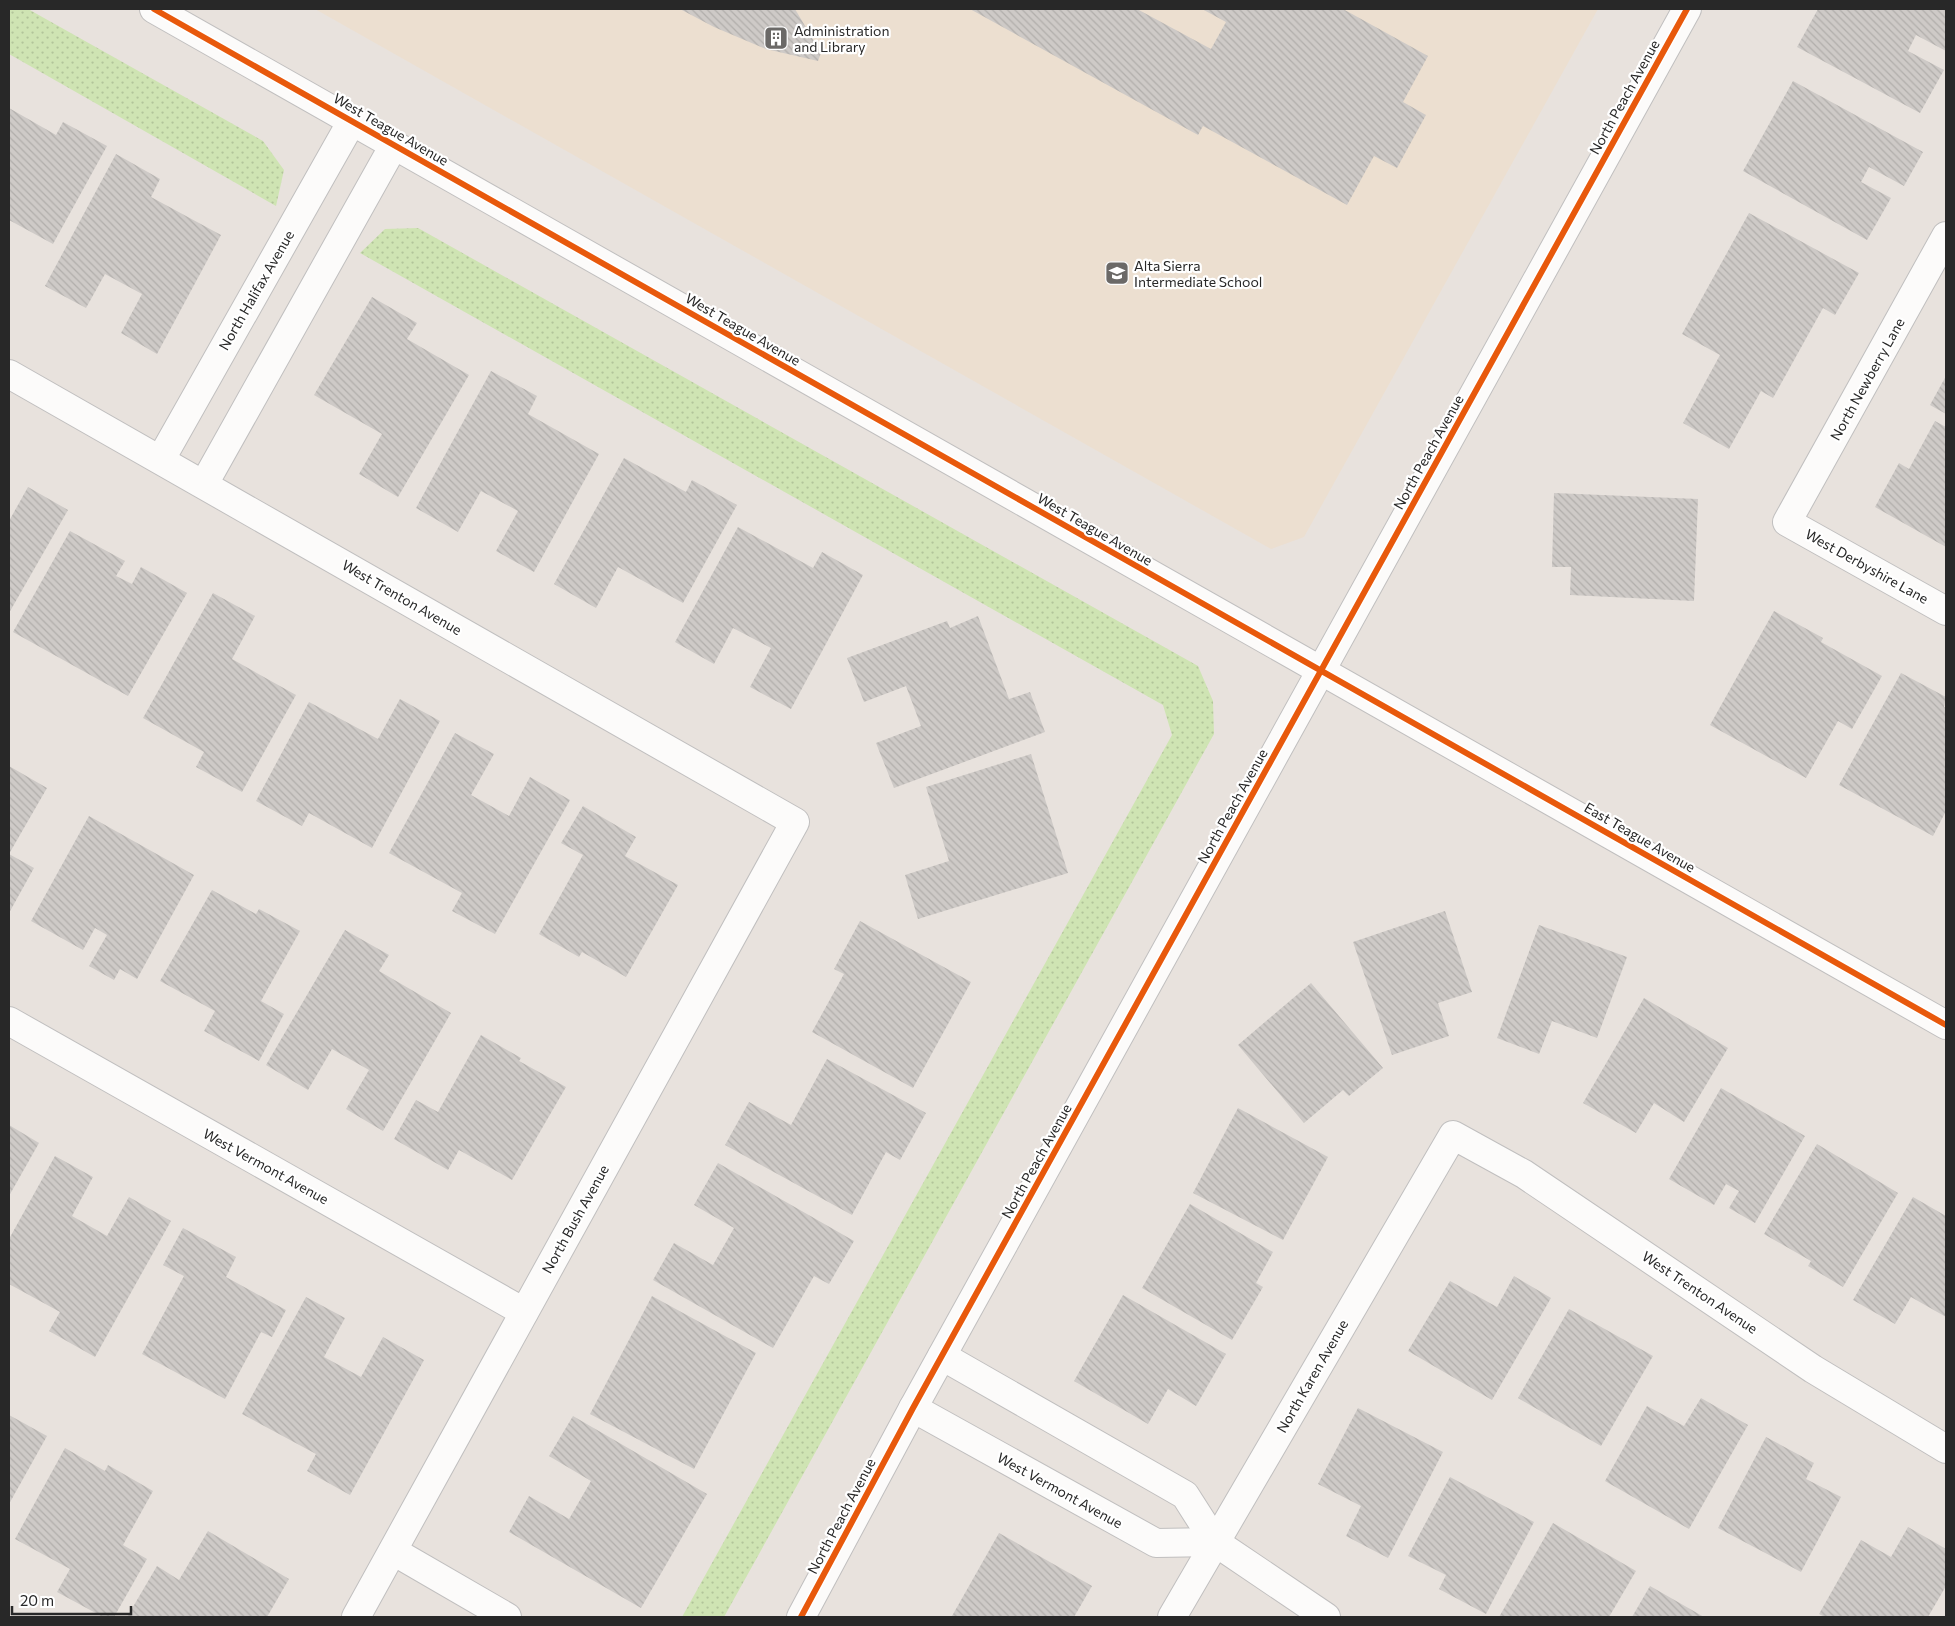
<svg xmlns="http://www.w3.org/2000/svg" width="1955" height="1626" font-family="Commissioner,sans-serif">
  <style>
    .education { fill: #ecdfd0 }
    .park { fill: url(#park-dots) }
    .building { fill: url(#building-back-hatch) }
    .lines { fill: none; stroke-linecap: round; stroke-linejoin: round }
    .minor-casing { stroke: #c0bfbf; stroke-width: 30 }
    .tertiary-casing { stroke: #c0bfbf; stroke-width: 30 }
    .minor { stroke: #fcfbfa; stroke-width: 28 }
    .tertiary { stroke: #fcfbfa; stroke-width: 28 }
    .cycleway-casing { stroke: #fff; stroke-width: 9 }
    .cycleway { stroke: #e8590c; stroke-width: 6 }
    .labels { text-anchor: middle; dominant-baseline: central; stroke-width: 4.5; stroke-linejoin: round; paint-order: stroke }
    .poi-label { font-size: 14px; fill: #282828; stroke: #fff; text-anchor: start }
    .street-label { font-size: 14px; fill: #282828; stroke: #fff }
  </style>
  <defs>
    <pattern id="park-dots" width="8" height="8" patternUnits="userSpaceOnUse" patternTransform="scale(1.25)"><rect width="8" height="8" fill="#cfe4b3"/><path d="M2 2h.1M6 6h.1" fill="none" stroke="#b2c49a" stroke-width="1.8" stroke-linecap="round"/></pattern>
    <pattern id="building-back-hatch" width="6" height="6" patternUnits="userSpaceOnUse" patternTransform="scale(1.25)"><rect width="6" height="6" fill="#cecac7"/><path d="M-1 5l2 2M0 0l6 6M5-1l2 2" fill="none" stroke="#b1aeab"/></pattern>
  </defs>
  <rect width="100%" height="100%" fill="#e8e2dd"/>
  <path class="education" d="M315,9H1598L1304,537L1271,549Z"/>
  <g class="park">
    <path d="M9,9H28L263,141L284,170L276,206L9,54Z"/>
    <path d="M418,228L1198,666L1213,701L1214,734L724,1617H682L1172,735L1163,705L360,253L385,229Z"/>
  </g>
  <g class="building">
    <path d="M680,9H795L821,53L818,61L766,49L714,27Z"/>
    <path d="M970,9H1137L1211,49L1226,22L1202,9H1343L1428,56L1403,102L1426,115L1397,168L1374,156L1347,205L1203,126L1198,135Z"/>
    <path d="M1818,9H1946V51L1916,35L1908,51L1944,70L1920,113L1797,47Z"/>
    <path d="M1793,81L1923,152L1904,186L1869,167L1861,182L1891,198L1867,240L1743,171Z"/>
    <path d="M9,108L56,135L63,122L107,146L53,244L9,220Z"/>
    <path d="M116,154L160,179L151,197L221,235L157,354L121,333L142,294L105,274L86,308L45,286Z"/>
    <path d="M1749,213L1859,273L1835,315L1823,308L1773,398L1761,391L1729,449L1683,423L1720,355L1682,334Z"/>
    <path d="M372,297L417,323L407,339L469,375L398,497L359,474L382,434L314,395Z"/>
    <path d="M491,371L537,396L528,414L599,454L534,572L496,551L518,511L481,491L458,532L416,508Z"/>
    <path d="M1946,376V414L1930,405Z"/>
    <path d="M1935,421L1946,427V547L1875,507L1899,463L1909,469Z"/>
    <path d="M624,458L686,492L692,480L737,505L683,603L618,567L596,608L554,584Z"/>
    <path d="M28,487L68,510L9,613V521Z"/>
    <path d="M1554,493L1698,499L1694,601L1570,595L1571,567H1552Z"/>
    <path d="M738,527L813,568L822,552L863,575L791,709L750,687L771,648L733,628L714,664L675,642Z"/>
    <path d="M70,531L125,561L116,576L132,584L141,567L187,593L128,696L13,632Z"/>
    <path d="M213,593L255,616L232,659L296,695L242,792L196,767L204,752L143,718Z"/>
    <path d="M1774,611L1823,638L1821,642L1882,676L1852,729L1838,721L1806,778L1710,725Z"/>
    <path d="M978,616L1009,699L1030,692L1045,732L894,788L876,743L921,726L906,686L864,702L847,658L947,621L950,628Z"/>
    <path d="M1901,673L1946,697L1944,707L1946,708V811L1933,836L1839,785Z"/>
    <path d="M400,699L440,721L372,848L309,813L302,826L256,801L309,702L378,739Z"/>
    <path d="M455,733L494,754L471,795L509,816L530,777L570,800L495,934L452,911L462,893L389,853Z"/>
    <path d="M1031,754L1068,873L918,919L905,875L949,861L926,787Z"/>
    <path d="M9,766L47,788L9,854L34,868L9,913Z"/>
    <path d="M583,806L636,837L625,856L678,885L626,977L582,952L579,957L539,934L583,855L561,843Z"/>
    <path d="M89,816L194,875L137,979L120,969L114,980L89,966L107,935L95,928L83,950L31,921Z"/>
    <path d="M212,890L256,914L259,909L300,931L261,1001L284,1014L259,1061L204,1031L215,1011L160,981Z"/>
    <path d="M1445,911L1472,992L1438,1003L1449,1036L1392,1055L1353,942Z"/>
    <path d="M860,921L971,982L913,1088L812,1032L844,974L834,969Z"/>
    <path d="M1539,925L1627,957L1597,1038L1552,1021L1539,1054L1497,1038Z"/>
    <path d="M345,930L389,955L379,971L451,1013L383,1131L346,1109L369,1070L332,1049L308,1090L266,1065Z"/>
    <path d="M1311,983L1383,1068L1349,1096L1343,1090L1304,1123L1238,1045Z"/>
    <path d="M1644,998L1728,1048L1684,1122L1654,1103L1636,1133L1583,1103Z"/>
    <path d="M481,1035L521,1058L519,1061L566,1087L512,1180L459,1150L448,1170L394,1139L416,1100L438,1112Z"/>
    <path d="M827,1059L926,1113L900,1160L886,1152L852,1215L725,1145L749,1102L791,1125Z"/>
    <path d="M1721,1088L1805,1136L1755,1223L1729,1208L1739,1191L1726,1184L1714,1205L1669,1179Z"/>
    <path d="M1238,1108L1328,1157L1283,1240L1193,1193Z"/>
    <path d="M9,1125L39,1143L9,1196Z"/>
    <path d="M1817,1144L1898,1193L1843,1287L1808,1266L1811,1261L1764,1234Z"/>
    <path d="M55,1156L93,1177L72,1216L107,1236L129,1197L171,1221L95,1357L49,1331L60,1312L9,1284V1239Z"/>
    <path d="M718,1163L854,1241L829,1284L814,1276L773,1348L653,1280L674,1243L713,1265L734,1228L694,1205Z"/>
    <path d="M1913,1197L1946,1216V1317L1911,1297L1895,1324L1853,1300Z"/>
    <path d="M1190,1204L1273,1252L1256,1283L1263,1287L1232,1340L1142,1288Z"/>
    <path d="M183,1228L236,1257L226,1277L286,1310L272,1337L261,1332L225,1399L142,1354L184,1276L163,1265Z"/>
    <path d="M1514,1276L1551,1298L1492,1400L1408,1351L1450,1281L1497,1307Z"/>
    <path d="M1123,1295L1226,1354L1196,1406L1168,1389L1148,1424L1074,1381Z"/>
    <path d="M652,1296L756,1353L694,1469L590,1414Z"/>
    <path d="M306,1297L345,1318L324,1357L361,1377L383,1337L424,1360L350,1495L307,1471L316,1454L242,1414Z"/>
    <path d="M1569,1309L1653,1356L1601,1446L1518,1398Z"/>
    <path d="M1701,1398L1748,1425L1689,1529L1605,1481L1647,1406L1684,1426Z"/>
    <path d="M1358,1408L1443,1452L1388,1558L1346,1536L1361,1506L1318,1484Z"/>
    <path d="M9,1415L47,1436L9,1504Z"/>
    <path d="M573,1416L707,1494L641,1608L509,1532L529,1496L569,1519L591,1481L549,1456Z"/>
    <path d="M1766,1437L1814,1463L1806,1479L1841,1497L1801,1572L1718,1528Z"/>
    <path d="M65,1448L105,1471L108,1465L153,1491L123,1545L147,1559L114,1617H103L57,1592L70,1569L15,1539Z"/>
    <path d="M1450,1477L1534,1522L1486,1614L1439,1589L1446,1575L1408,1556Z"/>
    <path d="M1553,1523L1636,1571L1609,1617H1499Z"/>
    <path d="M1908,1527L1946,1549V1586L1928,1617H1825L1819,1614L1861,1540L1891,1557Z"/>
    <path d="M208,1531L289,1579L267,1617H127L157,1566L179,1580Z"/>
    <path d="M999,1533L1092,1586L1074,1617H955L952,1616Z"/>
    <path d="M1650,1586L1704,1617H1632Z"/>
  </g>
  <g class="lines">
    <g class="minor-casing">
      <g id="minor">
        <path d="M1946,236L1787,522L1946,611"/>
        <path d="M9,374L795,822L356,1617"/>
        <path d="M161,459L352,121"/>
        <path d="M204,484L394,145"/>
        <path d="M9,1021L524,1312"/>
        <path d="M942,1356L1185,1495L1215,1542L1326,1617"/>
        <path d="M913,1408L1156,1543L1215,1542"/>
        <path d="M393,1551L507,1617"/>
        <path d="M1172,1617L1453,1135L1524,1174L1813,1369L1946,1449"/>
      </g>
    </g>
    <g class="tertiary-casing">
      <g id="tertiary">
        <path d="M154,9L1946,1025"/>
        <path d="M801,1617L913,1408L1687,9"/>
      </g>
    </g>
    <use href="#minor" class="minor"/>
    <use href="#tertiary" class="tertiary"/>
    <g class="cycleway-casing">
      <g id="cycleway">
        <path d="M154,9L1946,1025"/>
        <path d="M801,1617L913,1408L1687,9"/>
      </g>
    </g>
    <use href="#cycleway" class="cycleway"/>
  </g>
  <defs>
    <g id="building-square" transform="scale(1.25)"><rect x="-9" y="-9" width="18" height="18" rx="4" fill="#6b6967" stroke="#fff"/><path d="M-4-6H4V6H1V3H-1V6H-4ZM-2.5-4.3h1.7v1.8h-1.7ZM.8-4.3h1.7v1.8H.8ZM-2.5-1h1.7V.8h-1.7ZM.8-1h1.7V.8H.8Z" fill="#fff"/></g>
    <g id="school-square" transform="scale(1.25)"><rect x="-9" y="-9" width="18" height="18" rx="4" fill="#6b6967" stroke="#fff"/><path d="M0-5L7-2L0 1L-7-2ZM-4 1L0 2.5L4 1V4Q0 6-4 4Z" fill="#fff"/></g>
  </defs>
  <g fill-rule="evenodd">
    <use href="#building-square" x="776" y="38"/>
    <use href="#school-square" x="1117" y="273"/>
  </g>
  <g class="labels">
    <g class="poi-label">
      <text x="794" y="30">Administration<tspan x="794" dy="16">and Library</tspan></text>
      <text x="1134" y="265">Alta Sierra<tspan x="1134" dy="16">Intermediate School</tspan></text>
    </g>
    <g class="street-label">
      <text transform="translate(1624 97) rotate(-61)">North Peach Avenue</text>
      <text transform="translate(391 129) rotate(30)">West Teague Avenue</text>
      <text transform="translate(256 290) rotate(-60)">North Halifax Avenue</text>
      <text transform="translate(743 329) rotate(30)">West Teague Avenue</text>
      <text transform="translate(1867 379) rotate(-61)">North Newberry Lane</text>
      <text transform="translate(1428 452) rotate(-61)">North Peach Avenue</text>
      <text transform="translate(1095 529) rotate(30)">West Teague Avenue</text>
      <text transform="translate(1867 566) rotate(29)">West Derbyshire Lane</text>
      <text transform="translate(402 597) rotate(30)">West Trenton Avenue</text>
      <text transform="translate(1232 806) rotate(-61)">North Peach Avenue</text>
      <text transform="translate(1640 837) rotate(30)">East Teague Avenue</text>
      <text transform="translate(1036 1161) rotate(-61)">North Peach Avenue</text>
      <text transform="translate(266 1166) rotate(29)">West Vermont Avenue</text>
      <text transform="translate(575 1219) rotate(-61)">North Bush Avenue</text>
      <text transform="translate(1700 1292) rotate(34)">West Trenton Avenue</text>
      <text transform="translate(1312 1376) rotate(-60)">North Karen Avenue</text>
      <text transform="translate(1060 1490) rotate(29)">West Vermont Avenue</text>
      <text transform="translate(841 1516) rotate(-62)">North Peach Avenue</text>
    </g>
  </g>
  <rect width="1955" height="1626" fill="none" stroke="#282828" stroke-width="20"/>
  <path d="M12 1606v8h119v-8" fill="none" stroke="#282828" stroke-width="2.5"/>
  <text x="20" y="1606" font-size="15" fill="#282828" stroke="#ffffff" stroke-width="4" paint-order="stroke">20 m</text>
</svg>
